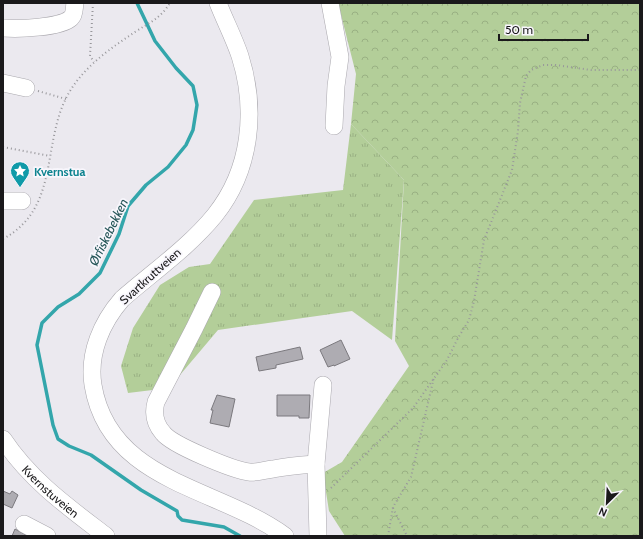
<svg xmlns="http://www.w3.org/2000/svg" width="643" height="539" font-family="Cabin,sans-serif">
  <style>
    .grass { fill: url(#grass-tufts) }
    .forest { fill: url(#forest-crowns) }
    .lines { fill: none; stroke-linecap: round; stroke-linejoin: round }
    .stream { stroke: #33a6ab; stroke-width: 3.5 }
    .building { fill: #aeacb2; stroke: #7b797e }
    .minor-casing { stroke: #aaa8ae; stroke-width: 18 }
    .path { stroke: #98979b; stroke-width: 2; stroke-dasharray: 1 3; stroke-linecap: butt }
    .minor { stroke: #fff; stroke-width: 17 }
    .labels { text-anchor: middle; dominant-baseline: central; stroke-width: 3.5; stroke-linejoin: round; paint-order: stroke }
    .culture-label { font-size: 12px; font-weight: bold; fill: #0d838f; stroke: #f8f6fc; text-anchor: start }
    .street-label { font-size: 12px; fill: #1a191b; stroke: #f8f6fc }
    .water-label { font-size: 13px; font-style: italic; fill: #255557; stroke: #f8f6fc }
  </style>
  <defs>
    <pattern id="grass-tufts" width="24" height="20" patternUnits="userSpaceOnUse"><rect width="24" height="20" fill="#b3ce99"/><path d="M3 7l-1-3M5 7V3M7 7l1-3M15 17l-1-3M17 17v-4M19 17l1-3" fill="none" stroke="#99b083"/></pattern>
    <pattern id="forest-crowns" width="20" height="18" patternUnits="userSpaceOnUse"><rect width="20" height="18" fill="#b3ce99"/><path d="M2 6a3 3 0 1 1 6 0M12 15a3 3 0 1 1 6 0" fill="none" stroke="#99b083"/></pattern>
  </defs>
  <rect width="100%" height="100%" fill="#ebe9ef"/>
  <path class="grass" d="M351,124L404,180L392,340L352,311L218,330L169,388L128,393L121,366L133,328L160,285L189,267L210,264L254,200L343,190Z"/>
  <path class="forest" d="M338,3H640V536H345L329,511L323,473L342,462L409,366L395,341L404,180L351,124L356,74Z"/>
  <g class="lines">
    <path class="stream" d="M137,3L155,41L176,68L193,86L197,105L193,130L186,145L168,167L146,185L128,206L119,234L100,273L79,294L58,307L42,323L37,345L53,425L58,439L69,446L91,455L141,490L177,511L178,516L182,520L224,527L240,536"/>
  </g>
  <g class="building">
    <path d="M341,340L350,359L334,366V365L328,367L320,350Z"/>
    <path d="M300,347L303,359L276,365V368L259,371L256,357Z"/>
    <path d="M217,395L235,399L229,427L210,423L213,410H211Z"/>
    <path d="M277,395H310L309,418H299V416H277Z"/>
    <path d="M3,491L10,494L12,491L18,495L12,508L3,504Z"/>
    <path d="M15,529L28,536H12Z"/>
  </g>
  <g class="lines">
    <g class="minor-casing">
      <g id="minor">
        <path d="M218,3C225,21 234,38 240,56C257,110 251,170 215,215C189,247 153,272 122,299C102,322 88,353 93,385C109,483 219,487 285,536"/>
        <path d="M330,3L340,57L336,86L334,126"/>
        <path d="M3,28C18,29 60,28 71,18C75,14 74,8 75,3"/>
        <path d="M3,83L26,88"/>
        <path d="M3,201H22"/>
        <path d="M212,292L194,329L156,402C153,413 155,424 163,433C172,445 233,470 249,472C256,473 265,470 273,469C287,466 301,465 316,464"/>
        <path id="s1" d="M3,439C30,480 68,507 106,536"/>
        <path d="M24,524L47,536"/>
        <path d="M318,536L316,464L323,385"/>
      </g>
    </g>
    <g class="path">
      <path d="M93,3L90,56L94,62"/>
      <path d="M38,91L66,99"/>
      <path d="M3,147L50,156"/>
      <path d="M3,239C62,207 40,140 70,91C86,65 111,48 135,32C150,22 160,19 170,3"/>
      <path d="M331,488L413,408L447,360L458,338L469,320L474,301L484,240L512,170L518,131L520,103L526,76L531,70L543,65H556L591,70H640"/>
      <path d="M393,508L407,536"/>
      <path d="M388,536L393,507L411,477L434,377"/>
    </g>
    <use href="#minor" class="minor"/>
  </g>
  <defs>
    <g id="sight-pin" transform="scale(1)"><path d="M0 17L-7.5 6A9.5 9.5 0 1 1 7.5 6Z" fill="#0f9aa8" stroke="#f8f6fc"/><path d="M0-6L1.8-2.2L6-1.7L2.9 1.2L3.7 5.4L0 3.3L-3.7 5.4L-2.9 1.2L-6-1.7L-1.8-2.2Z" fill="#fff"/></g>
  </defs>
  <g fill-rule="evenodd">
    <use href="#sight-pin" x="20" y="171"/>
  </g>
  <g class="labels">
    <g class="culture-label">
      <text x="34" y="171">Kvernstua</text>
    </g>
    <g class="street-label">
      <text transform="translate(150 276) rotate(-42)">Svartkruttveien</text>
      <text stroke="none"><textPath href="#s1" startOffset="71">Kvernstuveien</textPath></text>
    </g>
    <g class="water-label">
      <text transform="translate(108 232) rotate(-64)">Ørfiskebekken</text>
    </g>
  </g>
  <rect width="643" height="539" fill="none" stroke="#1a191b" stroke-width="8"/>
  <g transform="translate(607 503) rotate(204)" stroke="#f8f6fc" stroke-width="3" paint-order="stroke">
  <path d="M0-3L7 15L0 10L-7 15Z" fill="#1a191b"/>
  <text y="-6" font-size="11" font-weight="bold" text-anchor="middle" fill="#1a191b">N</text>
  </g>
  <path d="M499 34v6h89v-6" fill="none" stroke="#1a191b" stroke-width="2"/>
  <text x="505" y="34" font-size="12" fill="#1a191b" stroke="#f8f6fc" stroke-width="3" paint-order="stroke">50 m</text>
</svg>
